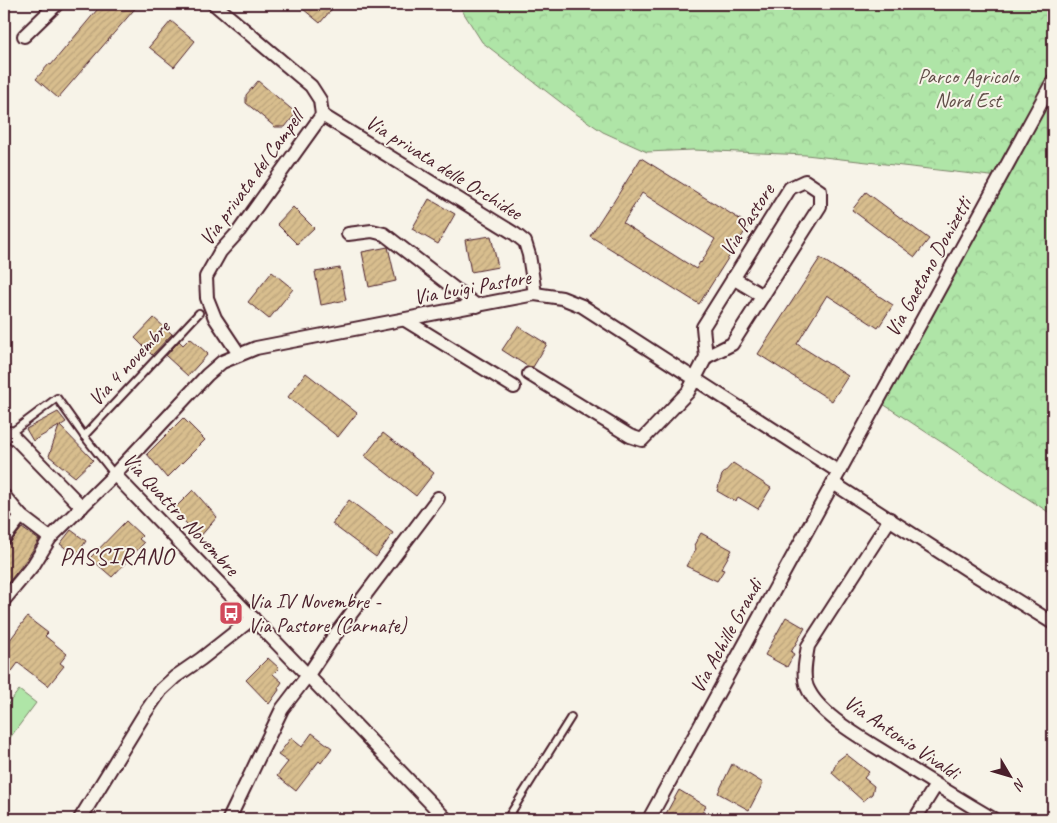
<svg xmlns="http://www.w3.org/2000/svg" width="1057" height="823" font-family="Caveat,sans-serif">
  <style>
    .green { fill: #afe5a7; stroke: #7c8269 }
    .park { fill: url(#park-crowns); stroke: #7c8269 }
    .building { fill: url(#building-hatch); stroke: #4a1f2b; fill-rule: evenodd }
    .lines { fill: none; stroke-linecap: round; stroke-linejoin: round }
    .lane-casing { stroke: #4a1f2b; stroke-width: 10 }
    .street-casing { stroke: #4a1f2b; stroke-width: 16 }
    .lane { stroke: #f7f3e8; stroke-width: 6 }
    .street { stroke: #f7f3e8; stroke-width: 12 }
    .labels { text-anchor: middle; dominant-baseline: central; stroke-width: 4; stroke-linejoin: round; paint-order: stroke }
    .park-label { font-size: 21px; fill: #63504a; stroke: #f7f3e8 }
    .street-label { font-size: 21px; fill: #4a1f2b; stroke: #f7f3e8 }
    .poi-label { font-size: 21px; fill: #4a1f2b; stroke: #f7f3e8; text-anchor: start }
    .quarter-label { font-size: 24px; letter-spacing: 1px; fill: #4a1f2b; stroke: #f7f3e8 }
  </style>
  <defs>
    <pattern id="park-crowns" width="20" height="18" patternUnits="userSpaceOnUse" patternTransform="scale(1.25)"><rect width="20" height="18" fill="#afe5a7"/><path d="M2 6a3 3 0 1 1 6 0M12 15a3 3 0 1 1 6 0" fill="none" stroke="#98c490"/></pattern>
    <pattern id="building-hatch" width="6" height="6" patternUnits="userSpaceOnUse" patternTransform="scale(1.25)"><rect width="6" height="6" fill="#d8be8e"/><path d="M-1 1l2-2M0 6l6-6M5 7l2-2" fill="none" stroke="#bba37b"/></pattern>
  </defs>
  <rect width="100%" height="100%" fill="#f7f3e8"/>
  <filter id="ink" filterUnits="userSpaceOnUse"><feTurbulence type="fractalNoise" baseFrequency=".02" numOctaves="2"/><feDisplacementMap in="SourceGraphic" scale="10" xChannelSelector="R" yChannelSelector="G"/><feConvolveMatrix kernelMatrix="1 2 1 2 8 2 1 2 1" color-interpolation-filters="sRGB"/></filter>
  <g filter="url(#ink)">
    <path class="green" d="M19,690L36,703L9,739L4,734V709Z"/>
    <path class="park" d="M458,4H1053V515L883,404L999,177L806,155L693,150L647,152L603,132L572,111L482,42Z"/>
    <g class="building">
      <path d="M102,4H139L58,98L36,79L49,64L51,65Z"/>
      <path d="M297,4H336L320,23Z"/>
      <path d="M171,21L195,41L174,67L149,47Z"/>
      <path d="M258,81L296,113L285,127H275L246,103V95Z"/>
      <path d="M641,158L749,225L699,304L590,236L610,205L611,206ZM642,193L715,239L701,263L700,262L696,269L623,223Z"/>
      <path d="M866,192L929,239L915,257L852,210Z"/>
      <path d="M429,199L455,214L438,244L412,229Z"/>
      <path d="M293,207L314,228L297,244L277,224Z"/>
      <path d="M491,236L498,267L471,272L465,240Z"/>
      <path d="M388,247L396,281L369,287L362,252Z"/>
      <path d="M820,258L893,305L878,328L827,295L797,344L848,376L832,401L758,354Z"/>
      <path d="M340,268L346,300L321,305L315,272Z"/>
      <path d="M272,272L293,289L269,319L248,302Z"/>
      <path d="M154,318L172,334L152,355L135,338Z"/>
      <path d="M518,326L547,344L533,367L527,366L502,350Z"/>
      <path d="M190,338L208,354L188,376L166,356L179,341L183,345Z"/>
      <path d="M306,373L357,413L338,437L288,397Z"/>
      <path d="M58,412L66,422L60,426L93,460L75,477L49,456L59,426L33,441L26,429Z"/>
      <path d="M183,418L205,440L167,478L147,454Z"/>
      <path d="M383,433L434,473L416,496L365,456Z"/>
      <path d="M733,463L771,488L758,509L738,497L736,502L717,491L722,475Z"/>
      <path d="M193,490L217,517L199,538L174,509Z"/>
      <path d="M349,500L393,533L376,557L332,524Z"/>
      <path d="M126,521L142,536L139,539L144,543L112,577L90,558Z"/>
      <path d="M22,528L39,540L27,559L4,588V546L10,543Z"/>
      <path d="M71,530L86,541L76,556L60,544Z"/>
      <path d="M701,533L732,550L721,569L724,570L717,581L686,566L696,549L694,545Z"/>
      <path d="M27,617L48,633L45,636L67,654L60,663L64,666L48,686L18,663L4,682V648Z"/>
      <path d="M786,617L805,628L791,652L794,654L787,667L765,655Z"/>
      <path d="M268,658L279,668L273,674L282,682L278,688L279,690L269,704L246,680Z"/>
      <path d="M312,733L332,748L321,763L319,761L296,791L277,776L288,762L278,755L291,738L302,747Z"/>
      <path d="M846,754L869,772L864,778L874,786L872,794L863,801L832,773L837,761Z"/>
      <path d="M732,764L763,783L749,810L718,793Z"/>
      <path d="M679,790L706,806L699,819H663Z"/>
    </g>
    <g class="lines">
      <g class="lane-casing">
        <g id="lane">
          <path d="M84,436L199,313"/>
          <path d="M4,438L57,398L84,436L114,474"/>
          <path d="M507,819L571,717"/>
        </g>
      </g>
      <g class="street-casing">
        <g id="street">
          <path d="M214,4L311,86L320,100L322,115L239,231L220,252L206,277L207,298L215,318L239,354"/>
          <path d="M24,36L57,4"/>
          <path d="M322,115L515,234L525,242L529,255L535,294"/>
          <path d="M348,234L372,231L384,234L477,306"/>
          <path d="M733,278L763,296"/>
          <path d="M405,320L514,387"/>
          <path d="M529,374L630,436L642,440L688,392L706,357L703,327L790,188L805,181L820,191V206L732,344L706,357"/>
          <path d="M10,433L82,507"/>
          <path d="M114,474L446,819"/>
          <path d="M833,483L977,576L1053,623"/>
          <path d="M4,496L21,516L50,538"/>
          <path d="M890,519L808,646C806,658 802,675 807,687C819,716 866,740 892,757C925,778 959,799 993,819"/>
          <path d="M4,538L21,516"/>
          <path d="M4,600L34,564L50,538L110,479L207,375L222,362L256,348L535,294L562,298L582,306L839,472"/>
          <path d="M80,819L145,713L161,690L175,677L201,659L253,618"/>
          <path d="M229,819L282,709L308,675L332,639L438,498"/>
          <path d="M649,819L1053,81"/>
          <path d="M915,819L936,785"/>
        </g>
      </g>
      <use href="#lane" class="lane"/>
      <use href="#street" class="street"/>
    </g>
  </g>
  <defs>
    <g id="bus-square" transform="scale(1.25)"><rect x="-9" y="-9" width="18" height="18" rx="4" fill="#d1495b" stroke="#f7f3e8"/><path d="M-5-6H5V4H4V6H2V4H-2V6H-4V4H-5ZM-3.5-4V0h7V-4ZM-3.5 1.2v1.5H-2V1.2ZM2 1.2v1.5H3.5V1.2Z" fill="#fff"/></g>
  </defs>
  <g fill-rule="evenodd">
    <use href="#bus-square" x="231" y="613"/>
  </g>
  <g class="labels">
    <g class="park-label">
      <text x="968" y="76">Parco Agricolo<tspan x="968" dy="24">Nord Est</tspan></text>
    </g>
    <g class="street-label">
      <text transform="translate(444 167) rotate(32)">Via privata delle Orchidee</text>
      <text transform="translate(251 178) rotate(-54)">Via privata del Campell</text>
      <text transform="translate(747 220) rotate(-57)">Via Pastore</text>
      <text transform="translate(928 267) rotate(-61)">Via Gaetano Donizetti</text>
      <text transform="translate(472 287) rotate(-10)">Via Luigi Pastore</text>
      <text transform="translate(129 363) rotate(-47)">Via 4 novembre</text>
      <text transform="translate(181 514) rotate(47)">Via Quattro Novembre</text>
      <text transform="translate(726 636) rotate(-61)">Via Achille Grandi</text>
      <text transform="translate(902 737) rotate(34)">Via Antonio Vivaldi</text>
    </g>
    <g class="poi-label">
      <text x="248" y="601">Via IV Novembre -<tspan x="248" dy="24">Via Pastore (Carnate)</tspan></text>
    </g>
    <g class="quarter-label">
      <text x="117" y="556">PASSIRANO</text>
    </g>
  </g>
  <rect width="1057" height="823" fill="none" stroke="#f7f3e8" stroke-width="20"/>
  <rect x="10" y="10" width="1037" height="803" fill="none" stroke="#4a1f2b" stroke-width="2" filter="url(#ink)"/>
  <g transform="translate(1010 776) rotate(128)" stroke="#f7f3e8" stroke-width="4" paint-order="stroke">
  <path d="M0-4L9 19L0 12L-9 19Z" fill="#4a1f2b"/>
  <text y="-8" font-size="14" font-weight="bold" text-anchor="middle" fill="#4a1f2b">N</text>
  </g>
</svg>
